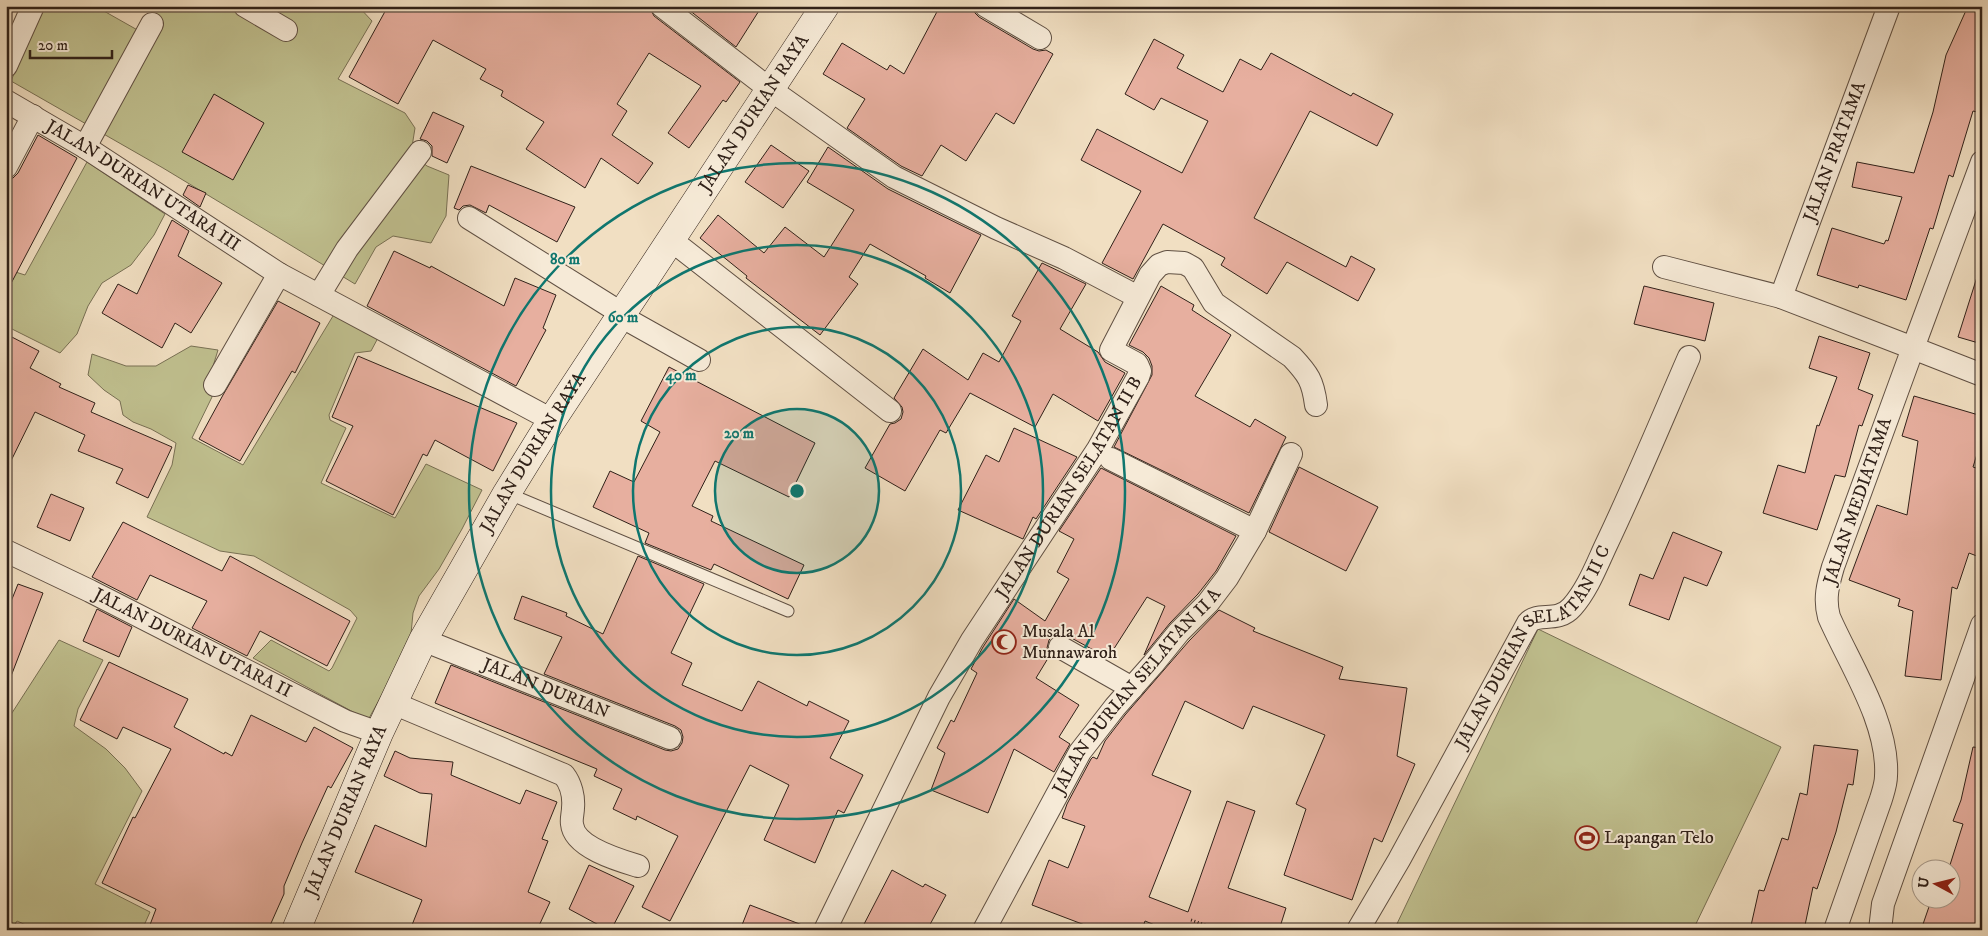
<svg xmlns="http://www.w3.org/2000/svg" width="1988" height="936" font-family="'IM FELL DW Pica',serif">
  <style>
    .green { fill: #c0c08f; stroke: #787054 }
    .building { fill: #e7af9f; stroke: #302119 }
    .lines { fill: none; stroke-linecap: round; stroke-linejoin: round }
    .lane-casing { stroke: #605043; stroke-width: 13 }
    .street-casing { stroke: #605043; stroke-width: 24 }
    .secondary-casing { stroke: #302119; stroke-width: 29 }
    .path { stroke: #302119; stroke-width: 3; stroke-dasharray: 1 2.5; stroke-linecap: butt }
    .lane { stroke: #f6ead7; stroke-width: 11 }
    .street { stroke: #f6ead7; stroke-width: 22 }
    .secondary { stroke: #f6ead7; stroke-width: 28 }
    .ring { fill: none; stroke: #0f766e; stroke-width: 2.5 }
    .labels { text-anchor: middle; dominant-baseline: central; stroke-width: 4; stroke-linejoin: round; paint-order: stroke }
    .street-label { font-size: 18px; fill: #302119; stroke: #f6ead7 }
    .poi-label { font-size: 18px; fill: #302119; stroke: #f6ead7; text-anchor: start }
    .centre { fill: #0f766e; stroke: #f6ead7; stroke-width: 2.5 }
    .ring-label { font-size: 15px; text-anchor: middle; font-weight: bold; fill: #0f766e; stroke: #f6ead7; stroke-width: 4; stroke-linejoin: round; paint-order: stroke }
  </style>
  <rect width="100%" height="100%" fill="#f1dfc2"/>
  <filter id="stains"><feTurbulence type="fractalNoise" baseFrequency=".004" numOctaves="4"/><feColorMatrix values="0 0 0 0 .2 0 0 0 0 .09 0 0 0 0 .02 0 0 0 .5 -.17"/></filter>
  <radialGradient id="worn" r=".72"><stop offset=".6" stop-color="#630" stop-opacity="0"/><stop offset="1" stop-color="#630" stop-opacity=".3"/></radialGradient>
  <g class="green">
    <path d="M42,6H95L141,32L155,6H358L372,21L338,79L405,113L415,128L411,153L427,166L449,175L446,216L431,243L393,236L376,247L355,284L163,168L11,81Z"/>
    <path d="M87,162L165,214L154,235L131,265L102,283L88,306L77,334L60,353L6,326V269L25,275Z"/>
    <path d="M336,311L379,336L371,351L355,353L329,415L330,420L346,428L321,483L395,518L426,464L482,490L462,529L439,569L419,596L413,613L410,644L368,720L253,658L271,640L329,671L332,668L357,618L350,610L254,556L220,551L147,517L172,465L176,443L151,429L133,422L123,415L120,401L104,390L88,375L92,354L126,366H156L191,346L218,350L210,376L212,397L192,438L243,465Z"/>
    <path d="M1538,629L1781,747L1693,930H1394Z"/>
    <path d="M59,640L103,660L78,709L74,726L106,749L125,768L142,791L95,884L150,912L142,930H37L17,921L11,930H6V716H10Z"/>
  </g>
  <g class="building">
    <path d="M388,6H649L654,16L740,82L726,102L723,100L689,148L668,133L701,86L649,53L617,104L627,111L612,135L653,163L638,184L601,158L585,188L526,149L544,122L501,96L503,91L480,79L486,69L433,40L398,104L349,77Z"/>
    <path d="M684,6H762L736,47Z"/>
    <path d="M940,6H973L975,13L979,17L1033,49L1039,51L1046,50L1053,54L1014,124L996,113L966,161L941,145L922,176L901,166L847,128L865,99L823,74L842,43L887,70L890,65L904,74Z"/>
    <path d="M1968,6H1982V91L1977,112L1973,111L1953,177L1949,175L1933,229L1930,228L1906,300L1859,285L1858,288L1817,275L1832,228L1884,244L1886,240L1888,241L1902,197L1852,187L1857,162L1914,173L1933,112L1946,55Z"/>
    <path d="M1154,39L1184,55L1177,68L1223,92L1240,59L1261,70L1271,53L1351,96L1353,93L1393,114L1377,146L1310,111L1254,218L1346,267L1351,256L1375,269L1358,301L1287,262L1267,294L1221,265L1225,258L1163,224L1133,279L1102,263L1141,191L1081,160L1097,129L1182,173L1208,121L1161,98L1154,110L1125,94Z"/>
    <path d="M214,94L264,123L233,180L182,152Z"/>
    <path d="M433,112L464,126L447,163L432,156V146L427,141L420,139Z"/>
    <path d="M38,135L77,158L6,293V180L13,178L18,173Z"/>
    <path d="M771,145L809,171L783,208L745,182Z"/>
    <path d="M828,147L888,189L981,235L950,293L925,278L926,276L870,244L849,277L858,284L820,335L746,278L747,276L700,238L718,215L764,253L785,227L824,257L854,210L807,182Z"/>
    <path d="M471,166L575,207L557,242L489,205L486,213L470,205L463,206L459,210L454,208Z"/>
    <path d="M188,185L206,193L200,207L183,195Z"/>
    <path d="M172,220L189,231L178,256L222,283L191,333L175,323L162,348L102,313L118,284L137,294Z"/>
    <path d="M394,251L430,268L431,266L504,306L515,278L556,295L543,328L546,330L516,386L367,306Z"/>
    <path d="M1042,263L1086,284L1060,329L1098,352L1105,362L1125,373L1098,421L1053,394L1035,427L970,393L946,433L940,430L905,491L865,468L890,424L895,423L901,419L903,412L902,407L894,398L923,349L968,380L983,353L999,362L1021,321L1012,316Z"/>
    <path d="M1977,277L1982,278V344L1958,337Z"/>
    <path d="M1161,286L1194,305L1192,310L1231,335L1195,396L1250,427L1255,419L1286,437L1249,513L1114,447L1152,375V366L1149,358L1143,352L1129,345Z"/>
    <path d="M1644,286L1714,303L1705,341L1634,324Z"/>
    <path d="M278,301L320,323L295,373L292,371L240,461L199,439L223,395Z"/>
    <path d="M6,334L39,351L30,368L61,384L59,387L95,403L91,412L172,447L148,498L116,483L123,469L78,451L85,435L35,412L6,471Z"/>
    <path d="M1819,336L1870,353L1858,389L1873,395L1862,426L1859,425L1845,477L1835,475L1817,530L1763,513L1778,465L1805,473L1817,425L1819,426L1837,377L1809,368Z"/>
    <path d="M358,356L517,423L493,471L435,440L427,456L423,454L393,515L326,481L353,426L332,417Z"/>
    <path d="M669,367L815,443L789,497L715,461L692,506L713,516L711,521L804,565L788,599L714,564L711,570L645,543L649,533L593,507L610,471L634,482L660,432L641,421Z"/>
    <path d="M1914,396L1982,416V438L1973,467L1982,470V558L1969,553L1957,589L1952,587L1941,680L1905,676L1913,611L1898,606L1900,599L1849,580L1877,505L1907,515L1918,441L1902,436Z"/>
    <path d="M1014,428L1077,457L1036,519L1033,517L1023,539L958,510L986,455L999,462Z"/>
    <path d="M1299,467L1378,507L1346,571L1269,532Z"/>
    <path d="M1101,468L1236,536L1216,571L1198,594L1170,623L1144,655L1165,606L1147,597L1108,658L1066,635L1059,634L1053,636L1049,640L1047,648L1050,655L1036,678L1079,705L1059,737L1070,744L1054,772L1014,749L988,813L931,790L945,753L937,748L951,720L954,722L977,673L971,669L983,647L1014,599L1045,621L1069,579L1057,572L1074,539L1059,531Z"/>
    <path d="M51,494L84,508L70,541L37,527Z"/>
    <path d="M123,522L222,571L230,556L350,621L327,666L260,631L247,656L192,628L207,601L150,575L137,600L92,577Z"/>
    <path d="M1673,532L1722,552L1707,586L1684,577L1669,620L1629,605L1640,574L1653,579Z"/>
    <path d="M638,556L704,584L671,653L692,663L682,685L742,711L758,681L807,706L809,701L849,721L830,758L863,775L844,813L838,810L815,863L764,840L789,785L750,765L670,921L642,907L678,836L637,816L636,820L613,809L622,789L594,776L597,769L435,703L451,665L665,750L671,751L678,749L682,743L683,737L681,730L675,726L544,674L562,637L514,619L522,596L567,613L566,616L603,634Z"/>
    <path d="M18,584L43,593L8,684H6V614Z"/>
    <path d="M97,609L132,627L119,657L83,641Z"/>
    <path d="M1219,610L1255,628L1253,631L1343,667L1339,679L1407,688L1397,756L1415,764L1382,842L1374,838L1352,900L1284,875L1306,809L1296,804L1325,735L1253,706L1243,729L1185,701L1152,775L1191,791L1149,897L1188,912L1227,801L1255,811L1228,888L1286,908L1279,930H1167L1145,921L1142,930H1098L1032,905L1049,860L1068,868L1085,826L1062,818L1067,804L1091,759L1093,757L1097,759L1105,741L1125,715L1189,641Z"/>
    <path d="M109,662L188,699L174,727L224,754L225,752L232,756L251,715L306,742L314,727L353,748L331,788L328,786L302,843L284,886V894L268,930H148L156,909L102,883L133,817L135,818L171,749L123,727L117,739L80,720Z"/>
    <path d="M1814,745L1858,750L1853,785L1848,784L1836,832L1817,889L1813,887L1804,930H1750L1759,890L1764,891L1782,838L1788,840L1800,793L1807,795Z"/>
    <path d="M1973,747L1982,748V930H1921L1932,898H1950V868H1949L1963,824L1953,821L1961,800Z"/>
    <path d="M395,751L410,758L453,762L451,775L520,804L526,790L557,802L542,839L548,841L528,892L550,902L537,930H410L422,900L355,872L375,825L426,847L432,794L420,793L384,776Z"/>
    <path d="M589,865L634,886L611,930H608L569,909Z"/>
    <path d="M892,870L923,887L925,884L946,895L927,930H861Z"/>
    <path d="M750,905L810,928L809,930H740Z"/>
  </g>
  <g class="lines">
    <g class="lane-casing">
      <path id="lane" d="M507,493L788,611"/>
    </g>
    <g class="street-casing">
      <g id="street">
        <path d="M245,6L286,30"/>
        <path d="M662,6L771,90L894,177L996,228L1064,258L1138,297"/>
        <path d="M986,6L1040,38"/>
        <path d="M6,66L33,6"/>
        <path id="s1" d="M6,101L85,147L279,274L552,420"/>
        <path d="M85,147L152,24"/>
        <path d="M1982,162L1913,348L1982,375"/>
        <path d="M6,167L33,116"/>
        <path d="M469,218L621,313L633,323L699,360"/>
        <path d="M671,240L890,411"/>
        <path d="M1664,267L1781,297L1913,348L1833,567C1828,584 1824,599 1829,617C1850,665 1889,723 1886,776C1886,784 1883,792 1881,799L1835,930"/>
        <path d="M319,295L347,249L420,152"/>
        <path id="s2" d="M1781,297L1889,6"/>
        <path d="M215,385L279,274"/>
        <path d="M1111,459L1255,531"/>
        <path id="s3" d="M6,551L90,591L345,721L379,733"/>
        <path id="s4" d="M423,640L670,738"/>
        <path d="M1060,647L1132,688"/>
        <path d="M393,703L564,775C571,784 574,797 573,808C573,813 571,819 572,824C574,847 618,860 638,866"/>
        <path id="s5" d="M825,930L939,697L972,640L1098,449L1138,377L1140,371L1137,364L1111,350L1150,275L1159,265L1167,262L1184,263L1193,268L1214,303L1292,357C1308,374 1313,381 1316,405"/>
        <path id="s6" d="M984,930L1080,752L1115,707L1153,664L1179,632L1208,603L1227,578L1255,531L1291,454"/>
        <path id="s7" d="M1358,930L1399,860L1528,623C1538,611 1557,624 1572,607C1588,589 1597,564 1607,543C1636,482 1662,419 1689,357"/>
        <path d="M1880,930L1883,904L1982,625"/>
      </g>
    </g>
    <g class="secondary-casing">
      <g id="secondary">
        <path id="s8" d="M296,930L379,733L423,640L507,493L552,420L825,6"/>
      </g>
    </g>
    <path class="path" d="M1191,920L1219,930"/>
    <use href="#lane" class="lane"/>
    <use href="#street" class="street"/>
    <use href="#secondary" class="secondary"/>
  </g>
  <circle cx="797" cy="491" r="82" fill="#0f766e" fill-opacity=".12"/>
  <g class="ring">
    <circle cx="797" cy="491" r="82"/>
    <circle cx="797" cy="491" r="164"/>
    <circle cx="797" cy="491" r="246"/>
    <circle cx="797" cy="491" r="328"/>
  </g>
  <defs>
    <g id="mosque-ring" transform="scale(1.25)"><circle r="9.5" fill="#f6ead7" stroke="#8f2418" stroke-width="1.5"/><path d="M3.5-4.9A6 6 0 1 0 3.5 4.9A5 5 0 1 1 3.5-4.9Z" fill="#8f2418"/></g>
    <g id="stadium-ring" transform="scale(1.25)"><circle r="9.5" fill="#f6ead7" stroke="#8f2418" stroke-width="1.5"/><path d="M0-5a6.5 5 0 1 0 0 10a6.5 5 0 1 0 0-10ZM-3.5-1.8h7v3.6h-7Z" fill="#8f2418"/></g>
  </defs>
  <g fill-rule="evenodd">
    <use href="#mosque-ring" x="1004" y="642"/>
    <use href="#stadium-ring" x="1587" y="838"/>
  </g>
  <g class="labels">
    <g class="street-label">
      <text stroke="none"><textPath href="#s8" startOffset="939">JALAN DURIAN RAYA</textPath></text>
      <text stroke="none"><textPath href="#s2" startOffset="155">JALAN PRATAMA</textPath></text>
      <text stroke="none"><textPath href="#s1" startOffset="161">JALAN DURIAN UTARA III</textPath></text>
      <text stroke="none"><textPath href="#s8" startOffset="534">JALAN DURIAN RAYA</textPath></text>
      <text stroke="none"><textPath href="#s5" startOffset="506">JALAN DURIAN SELATAN II B</textPath></text>
      <text transform="translate(1858 501) rotate(-71)">JALAN MEDIATAMA</text>
      <text stroke="none"><textPath href="#s3" startOffset="208">JALAN DURIAN UTARA II</textPath></text>
      <text stroke="none"><textPath href="#s7" startOffset="339">JALAN DURIAN SELATAN II C</textPath></text>
      <text stroke="none"><textPath href="#s4" startOffset="132">JALAN DURIAN</textPath></text>
      <text stroke="none"><textPath href="#s6" startOffset="285">JALAN DURIAN SELATAN II A</textPath></text>
      <text stroke="none"><textPath href="#s8" startOffset="129">JALAN DURIAN RAYA</textPath></text>
    </g>
    <g class="poi-label">
      <text x="1022" y="632">Musala Al<tspan x="1022" dy="21">Munnawaroh</tspan></text>
      <text x="1604" y="838">Lapangan Telo</text>
    </g>
  </g>
  <circle cx="797" cy="491" r="8" class="centre"/>
  <g class="ring-label">
    <text x="565" y="264">80 m</text>
    <text x="623" y="322">60 m</text>
    <text x="681" y="380">40 m</text>
    <text x="739" y="438">20 m</text>
  </g>
  <rect width="1988" height="936" fill="none" stroke="#f1dfc2" stroke-width="25"/>
  <rect x="8" y="8" width="1973" height="921" fill="none" stroke="#302119" stroke-width="2.5"/>
  <rect x="12" y="12" width="1963" height="911" fill="none" stroke="#302119"/>
  <g transform="translate(1936 884) rotate(277)"><circle r="24" fill="#f6ead7" stroke="#a79a8b"/>
  <path d="M0-4L9 19L0 12L-9 19Z" fill="#8f2418"/>
  <text y="-8" font-size="14" font-weight="bold" text-anchor="middle" fill="#302119">U</text>
  </g>
  <path d="M30 50v8h82v-8" fill="none" stroke="#302119" stroke-width="2.5"/>
  <text x="38" y="50" font-size="15" fill="#302119" stroke="#f6ead7" stroke-width="4" paint-order="stroke">20 m</text>
  <rect width="100%" height="100%" filter="url(#stains)"/>
  <rect width="100%" height="100%" fill="url(#worn)"/>
</svg>
